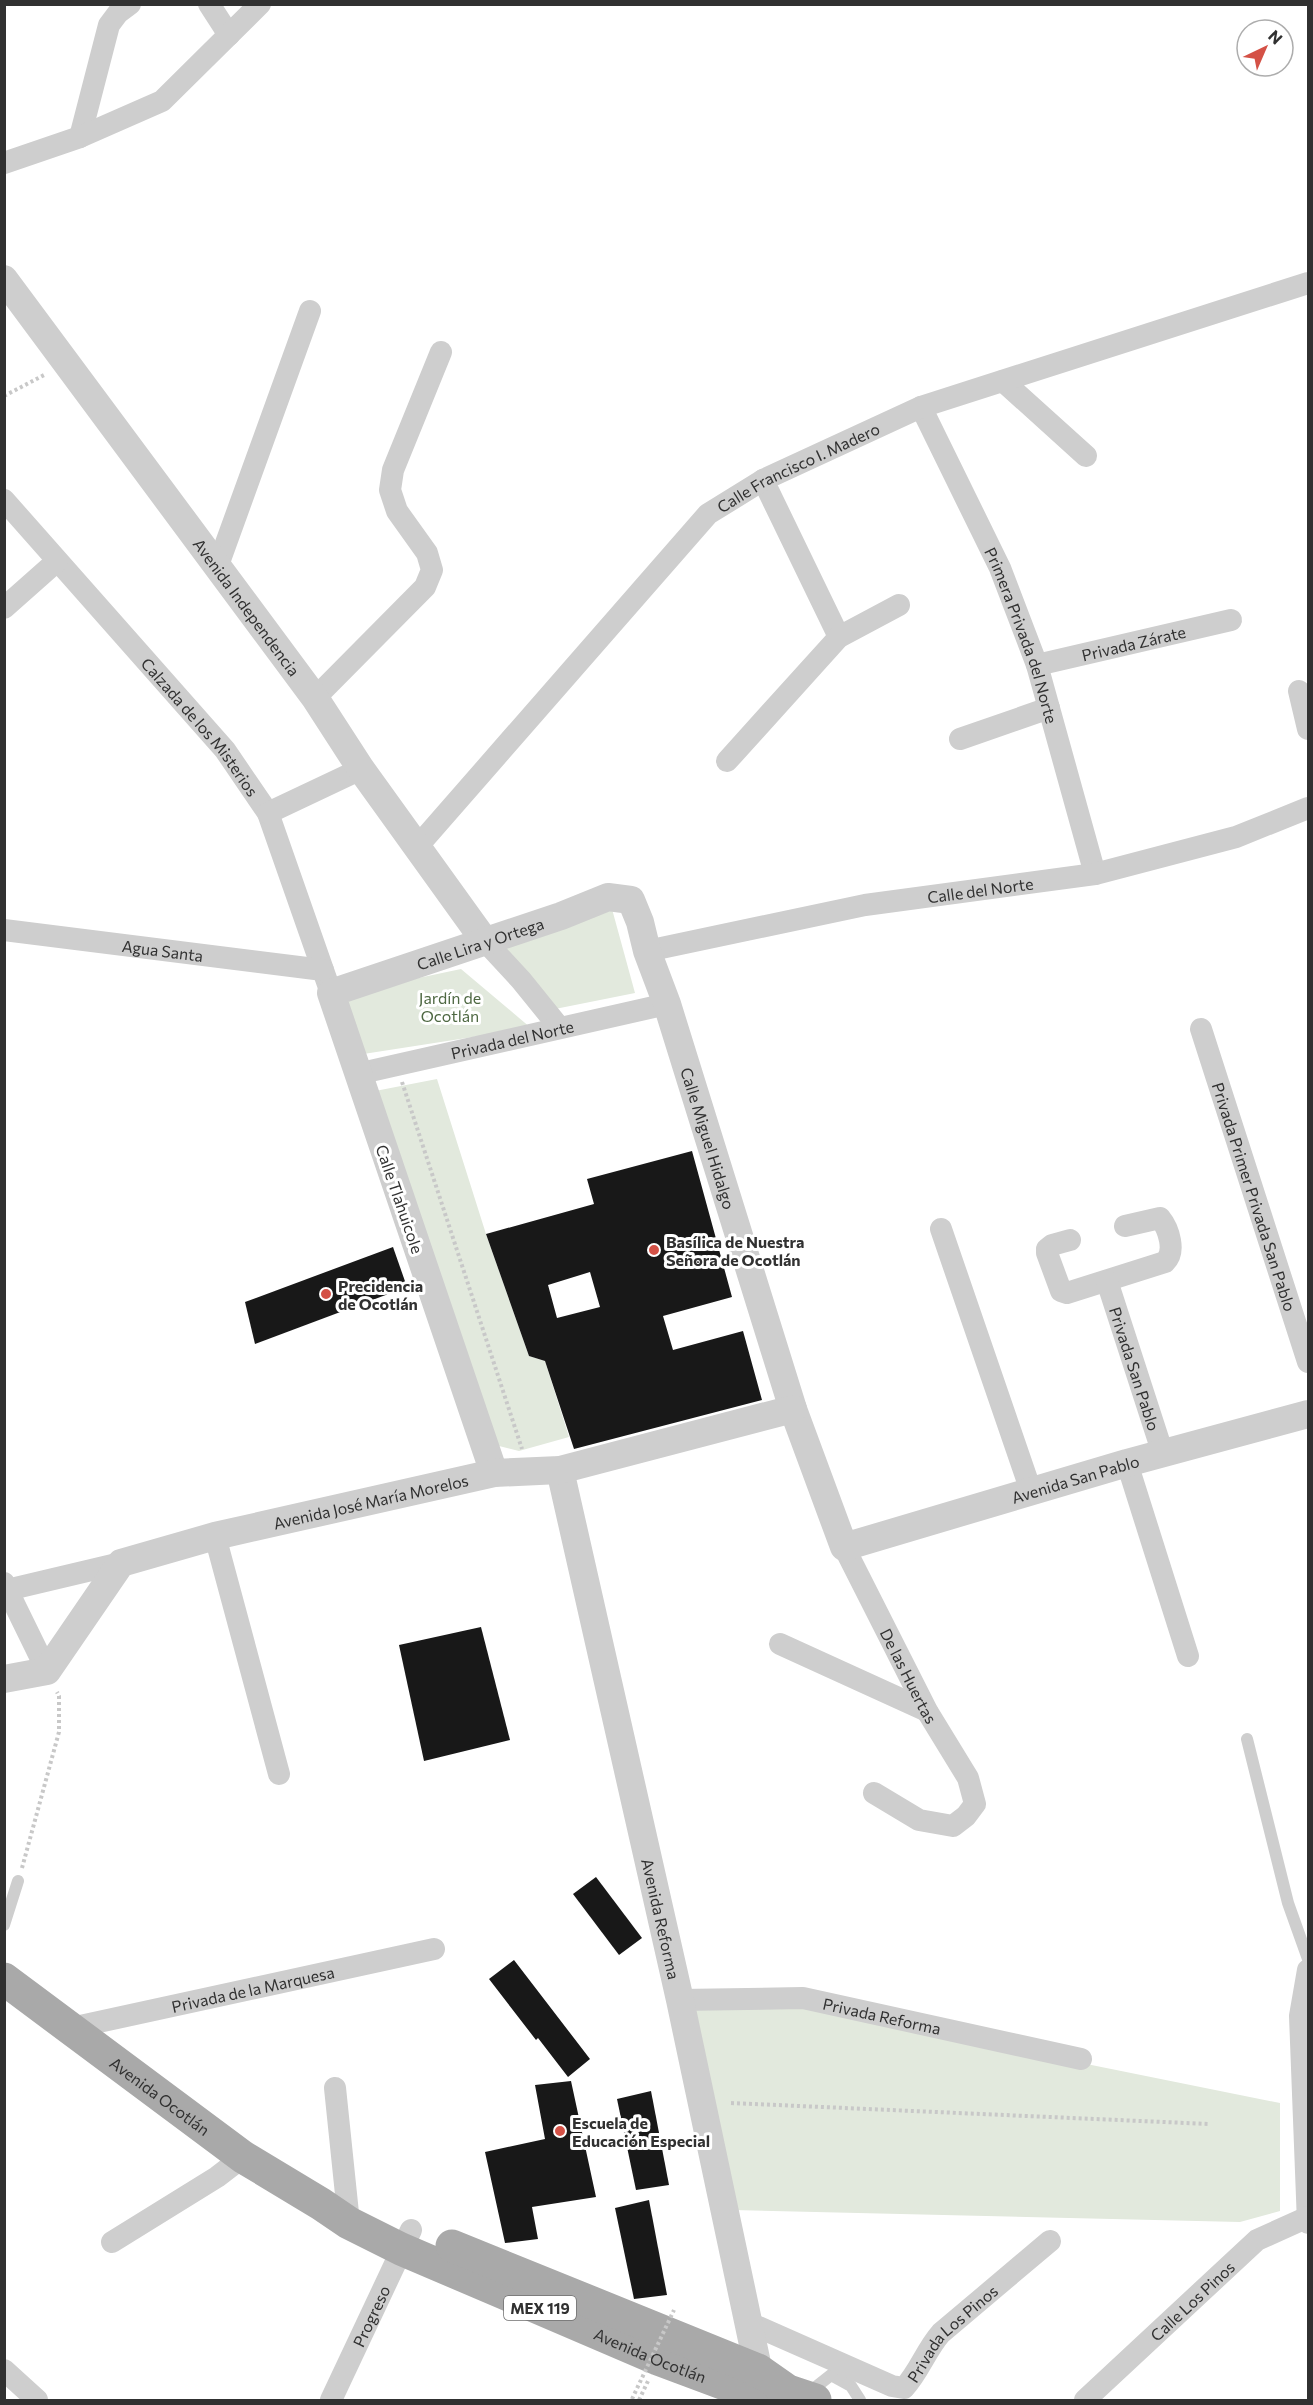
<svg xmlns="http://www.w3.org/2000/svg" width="1313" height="2405" font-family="Commissioner,sans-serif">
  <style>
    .green { fill: #e2e9dd }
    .building { fill: #181818; fill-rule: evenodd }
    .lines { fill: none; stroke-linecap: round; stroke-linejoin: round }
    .path { stroke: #c8c8c8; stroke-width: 4; stroke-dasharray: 3 3; stroke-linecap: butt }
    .service { stroke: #cecece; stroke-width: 12 }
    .minor { stroke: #cecece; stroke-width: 22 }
    .tertiary { stroke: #cecece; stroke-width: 28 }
    .primary { stroke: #a9a9a9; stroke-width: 33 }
    .path-bridge { stroke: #c8c8c8; stroke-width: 4; stroke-dasharray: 3 3; stroke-linecap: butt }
    .poi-dot { fill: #d45146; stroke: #fff; stroke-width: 2 }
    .labels { text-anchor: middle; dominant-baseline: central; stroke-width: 6; stroke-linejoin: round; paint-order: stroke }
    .shield { fill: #fff; stroke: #6f6f6f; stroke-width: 1.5 }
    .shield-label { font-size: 15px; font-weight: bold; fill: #313131 }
    .street-label { font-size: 16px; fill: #313131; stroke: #fff }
    .park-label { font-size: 16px; fill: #4e6842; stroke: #fff }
    .poi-label { font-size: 16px; font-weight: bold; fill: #313131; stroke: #fff; text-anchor: start }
  </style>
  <rect width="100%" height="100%" fill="#fff"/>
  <g class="green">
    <path d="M612,909L635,993L555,1009L499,943Z"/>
    <path d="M461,969L531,1028L357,1055L333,996Z"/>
    <path d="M437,1079L486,1234L529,1356L545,1361L569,1437L519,1451L491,1444L370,1092Z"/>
    <path d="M691,2005L798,2006L1280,2103V2211L1240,2222L733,2210Z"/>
  </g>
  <g class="building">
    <path d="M692,1151L732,1297L663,1316L673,1350L743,1331L762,1400L574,1449L545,1361L529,1356L486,1234L594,1204L587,1179ZM590,1272L600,1307L557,1318L548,1285Z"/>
    <path d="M393,1247L407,1287L255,1344L245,1302Z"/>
    <path d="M481,1627L510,1740L424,1761L399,1645Z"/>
    <path d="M596,1877L642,1938L619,1955L573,1894Z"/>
    <path d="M514,1960L590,2059L568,2077L538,2038L536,2040L489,1979Z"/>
    <path d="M571,2081L596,2197L532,2207L538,2239L505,2243L485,2152L545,2139L535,2085Z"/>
    <path d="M651,2091L669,2185L636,2190L617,2099Z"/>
    <path d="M649,2200L667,2295L634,2299L615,2208Z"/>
  </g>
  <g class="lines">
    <g class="path">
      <path d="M4,396L46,374"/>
      <path d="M402,1082L522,1449"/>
      <path d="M22,1868L59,1732V1696L57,1692"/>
      <path d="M731,2103L1209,2124"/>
      <path d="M632,2400V2399"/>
      <path d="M639,2400L648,2381"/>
    </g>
    <g class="service">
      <path d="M1247,1739L1288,1903L1308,1959"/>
      <path d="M4,1925L18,1881"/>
      <path d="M807,2394L831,2375L851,2386L860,2400"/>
    </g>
    <g class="minor">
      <path d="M209,4L229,35"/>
      <path d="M80,137L109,25L118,13L130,4"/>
      <path d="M4,163L80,137L162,101L260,4"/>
      <path d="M1003,381L1086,456"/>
      <path id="s1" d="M921,407L1000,568L1037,665L1095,874"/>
      <path d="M763,480L839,637"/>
      <path id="s2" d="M4,500L225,750L268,813L331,993"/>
      <path d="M217,568L310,311"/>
      <path d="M4,608L57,561"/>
      <path id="s3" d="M1037,665L1231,620"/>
      <path d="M1299,691L1308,729"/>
      <path d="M315,698L425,587L432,570L427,553L397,511L390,490L393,470L441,352"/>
      <path d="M960,739L1049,708"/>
      <path d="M727,761L839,637L899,605"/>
      <path d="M268,813L361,769"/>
      <path id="s4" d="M417,847L708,514L763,480L921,407L1308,283"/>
      <path id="s5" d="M4,930L323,970"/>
      <path d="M484,940L521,980L559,1027"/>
      <path id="s6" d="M647,951L865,905L1095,874L1236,837L1308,808"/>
      <path id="s7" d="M1201,1029L1308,1362"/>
      <path id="s8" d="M357,1074L667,1004"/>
      <path d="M941,1229L1031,1491"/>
      <path d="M1070,1240L1052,1245L1047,1249V1253L1061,1291L1067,1293L1165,1262C1176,1252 1169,1229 1160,1218L1125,1226"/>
      <path id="s9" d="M1107,1281L1163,1454"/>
      <path d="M1127,1463L1188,1656"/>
      <path d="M215,1536L279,1774"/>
      <path id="s10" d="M844,1547L927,1711L968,1778L975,1804L966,1816L953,1826L919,1820L874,1793"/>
      <path d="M4,1583L47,1671"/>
      <path d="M7,1590L121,1563"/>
      <path d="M780,1644L927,1711"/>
      <path d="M1308,1970L1300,2016L1308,2223"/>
      <path id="s11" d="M680,2000L803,1998L1081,2059"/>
      <path id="s12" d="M71,2028L434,1949"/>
      <path d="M335,2088L349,2223"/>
      <path d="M112,2242L217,2177L243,2157"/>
      <path id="s13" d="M747,2322L892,2386L904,2388C919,2372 926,2350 941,2333L1050,2241"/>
      <path d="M4,2370L37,2400"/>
      <path id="s14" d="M331,2400L411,2230"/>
      <path id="s15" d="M1085,2400L1257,2240L1308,2217"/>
    </g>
    <g class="tertiary">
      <path id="s16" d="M4,279L315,698L361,769L484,940"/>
      <path id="s17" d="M560,1470L680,2000L762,2387"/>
      <path id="s18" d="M494,1473L331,993L561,916L608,897L631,900L640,922L647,951L667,1004L793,1409L844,1547L1127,1463L1308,1414"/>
      <path id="s19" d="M4,1679L47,1671L121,1563L215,1536L494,1473L560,1470L793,1409"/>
    </g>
    <g class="primary">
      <path id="s20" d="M4,1979L243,2157L321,2204L349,2223L401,2249L658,2359L765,2399L788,2391"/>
      <path d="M452,2246L758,2370L788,2391L815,2400"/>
    </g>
    <path class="path-bridge" d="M632,2399L674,2310"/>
  </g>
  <g class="poi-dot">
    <circle cx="654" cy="1250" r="6"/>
    <circle cx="326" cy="1294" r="6"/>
    <circle cx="560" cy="2131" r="6"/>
  </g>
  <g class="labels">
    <rect class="shield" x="504" y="2296" width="72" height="24" rx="4.5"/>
    <g class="shield-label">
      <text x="540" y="2308">MEX 119</text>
    </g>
    <g class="street-label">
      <text stroke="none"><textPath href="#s4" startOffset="544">Calle Francisco I. Madero</textPath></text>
      <text stroke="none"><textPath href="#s16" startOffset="408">Avenida Independencia</textPath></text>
      <text stroke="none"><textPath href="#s1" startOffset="250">Primera Privada del Norte</textPath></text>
      <text stroke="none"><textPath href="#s3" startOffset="99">Privada Zárate</textPath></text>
      <text stroke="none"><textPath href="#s2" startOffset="300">Calzada de los Misterios</textPath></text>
      <text stroke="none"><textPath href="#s6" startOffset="339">Calle del Norte</textPath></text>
      <text stroke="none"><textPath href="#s18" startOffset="664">Calle Lira y Ortega</textPath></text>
      <text stroke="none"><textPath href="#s5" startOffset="160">Agua Santa</textPath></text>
      <text stroke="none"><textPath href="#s8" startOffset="159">Privada del Norte</textPath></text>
      <text stroke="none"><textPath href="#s18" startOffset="1074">Calle Miguel Hidalgo</textPath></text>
      <text stroke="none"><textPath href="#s7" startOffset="176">Privada Primer Privada San Pablo</textPath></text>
      <text transform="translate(400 1199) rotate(71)">Calle Tlahuicole</text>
      <text stroke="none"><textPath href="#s9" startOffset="92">Privada San Pablo</textPath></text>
      <text stroke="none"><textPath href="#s18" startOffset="1746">Avenida San Pablo</textPath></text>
      <text stroke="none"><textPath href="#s19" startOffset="432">Avenida José María Morelos</textPath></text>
      <text stroke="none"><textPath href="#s10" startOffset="144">De las Huertas</textPath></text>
      <text stroke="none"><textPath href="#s17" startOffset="460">Avenida Reforma</textPath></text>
      <text stroke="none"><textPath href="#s12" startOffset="186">Privada de la Marquesa</textPath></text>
      <text stroke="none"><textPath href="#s11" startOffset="204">Privada Reforma</textPath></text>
      <text stroke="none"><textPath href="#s20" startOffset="195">Avenida Ocotlán</textPath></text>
      <text stroke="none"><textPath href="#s15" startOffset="146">Calle Los Pinos</textPath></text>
      <text stroke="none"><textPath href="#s14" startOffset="93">Progreso</textPath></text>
      <text stroke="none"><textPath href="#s13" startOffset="244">Privada Los Pinos</textPath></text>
      <text stroke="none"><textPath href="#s20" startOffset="752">Avenida Ocotlán</textPath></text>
    </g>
    <g class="park-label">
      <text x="450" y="997">Jardín de<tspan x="450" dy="18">Ocotlán</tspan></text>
    </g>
    <g class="poi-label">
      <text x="666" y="1241">Basílica de Nuestra<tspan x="666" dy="18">Señora de Ocotlán</tspan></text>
      <text x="338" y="1285">Precidencia<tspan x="338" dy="18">de Ocotlán</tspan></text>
      <text x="572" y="2122">Escuela de<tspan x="572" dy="18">Educación Especial</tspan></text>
    </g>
  </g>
  <rect width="1313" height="2405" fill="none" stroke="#313131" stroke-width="12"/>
  <g transform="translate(1265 48) rotate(44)"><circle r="28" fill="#ffffff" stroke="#adadad" stroke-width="1.5"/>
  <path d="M0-4.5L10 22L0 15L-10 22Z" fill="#d45146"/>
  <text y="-9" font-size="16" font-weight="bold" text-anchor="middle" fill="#313131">N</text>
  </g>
</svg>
